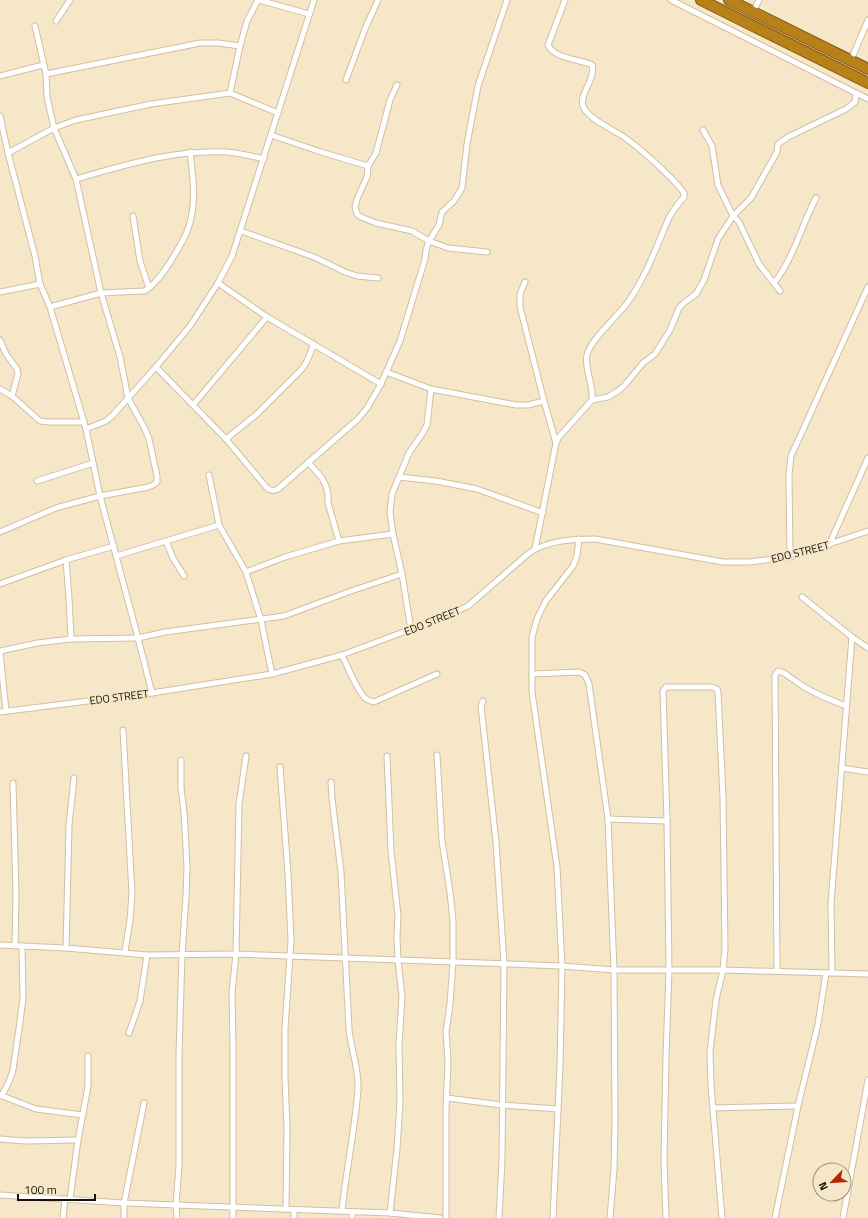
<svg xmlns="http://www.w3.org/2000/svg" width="868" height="1218" font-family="'Titillium Web',sans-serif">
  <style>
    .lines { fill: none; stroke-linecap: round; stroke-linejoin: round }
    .street-casing { stroke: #cfc0a3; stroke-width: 7 }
    .highway-casing { stroke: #7f5a12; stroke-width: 12 }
    .street { stroke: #fff; stroke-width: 5 }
    .highway { stroke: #b78018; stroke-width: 10 }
    .labels { text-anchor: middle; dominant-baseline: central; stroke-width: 4; stroke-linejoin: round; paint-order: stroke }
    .street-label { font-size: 11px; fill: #181308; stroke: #f6e7c9 }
  </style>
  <rect width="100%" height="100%" fill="#f6e7c9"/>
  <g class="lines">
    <g class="street-casing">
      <g id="street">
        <path d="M258,0L247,21L240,46L230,93L278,113"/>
        <path d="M259,0L309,14"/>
        <path d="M314,0L232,256L218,283L190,326L156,367L226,439L267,488C271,491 273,491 278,489L358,419L367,408L381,384L400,341L425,259L426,250L429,241L439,225L442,212L454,201L462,188L467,144L478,86L507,0"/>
        <path d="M671,0L868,99"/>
        <path d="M753,12L759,0"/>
        <path d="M56,21L70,0"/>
        <path d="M851,60L868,20"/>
        <path d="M46,74L200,43H218L240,46"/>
        <path d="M0,76L43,65"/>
        <path d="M346,80L365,29L378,0"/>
        <path d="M397,85L390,100L376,153L368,166L367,177L357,199L355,207L357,214L361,217L376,223L412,231L429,241L448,248L487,252"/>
        <path d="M0,116L8,153L35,256L40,284L50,307L86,429L100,496L138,638L152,693"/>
        <path d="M703,130L712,146L718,185L733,216L739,222L759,264L780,291"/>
        <path d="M271,135L321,152L368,166"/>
        <path d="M8,153L54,128L76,120L151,104L230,93"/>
        <path d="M76,179C125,165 176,149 227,152C239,153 252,156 264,159"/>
        <path d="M133,216L140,261L149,288"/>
        <path d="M241,231L314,257L345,272L357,276L378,278"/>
        <path d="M525,282L520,294V307L544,401L556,443"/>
        <path d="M218,283L267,317L381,384"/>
        <path d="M774,283C794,258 801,226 816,198"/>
        <path d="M0,292L40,284"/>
        <path d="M50,307L101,293L144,291C154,286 163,273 169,264C176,252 184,241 188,229C197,204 193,177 190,152"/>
        <path d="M0,340L6,354L17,369L18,374L12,396"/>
        <path d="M386,372L431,389L516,405H528L544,401"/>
        <path d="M0,389L12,396L40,421L49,422H84"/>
        <path d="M592,400L608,397L618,391L624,386L643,363L655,354L670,330L679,308L685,302L696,294L704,280L718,239L733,216L751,198L777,152L778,144L788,137L846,109L855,102L856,94"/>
        <path d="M193,405L267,317"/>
        <path d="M86,429L106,421L112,416L156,367"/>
        <path d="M226,439L257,414L302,369L307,361L314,344"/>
        <path d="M308,462L322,478L326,486L328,494V503L339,541"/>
        <path d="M209,475L219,525L246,572L261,620L272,674"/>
        <path d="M399,477L436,481L477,489L543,513"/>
        <path d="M37,481L93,463"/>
        <path d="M0,532L56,508L100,496L148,487L153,485L157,482V476L149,439L144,427L128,398L120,357L101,293L76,179L54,128L47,97L46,74L35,26"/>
        <path d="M166,541L173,558L184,576"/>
        <path d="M829,545L868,458"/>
        <path d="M535,549L556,443L559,437L592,400C594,385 584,369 587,355C590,340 618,316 628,302C646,276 656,248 668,220C672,211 678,204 684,197V193C680,187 675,182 670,177C655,162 641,149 624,137C612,129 588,119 583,106C579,94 596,79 592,65C580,59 554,59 548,45L565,0"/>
        <path d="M116,556L219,525"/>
        <path d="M790,557L789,475L791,456L868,287"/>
        <path d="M66,560L69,598L71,639"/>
        <path d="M246,572L285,557L339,541L393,534"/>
        <path d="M0,584L66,560L114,546"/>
        <path d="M802,597L852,637L868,648"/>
        <path d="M411,630L402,574L393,534L390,512L392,494L409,453L422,434L427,425L431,389"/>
        <path d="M0,651L37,643L71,639L138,638L165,632L284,616L351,591L402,574"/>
        <path d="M0,652L6,711"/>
        <path d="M342,655C347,666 357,690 365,698C368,701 371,701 374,702L437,674"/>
        <path d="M532,674L579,672L585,675L589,684L608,819L614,970L615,1120L614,1169L610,1218"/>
        <path d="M483,701L481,706L496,842L504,964L502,1160L499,1218"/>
        <path d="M0,712L152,693L272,674L342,655L441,618L468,606L529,553C548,540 574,539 595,539L723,562H749L790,557L868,531"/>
        <path d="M123,730L132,893L130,920L125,952"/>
        <path d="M437,755L442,841L450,892L453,921V962L450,1004L446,1032L448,1062L446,1109V1218"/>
        <path d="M387,756L391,851L398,915L397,938L398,960L402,997L399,1045L400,1103L397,1149L390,1213"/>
        <path d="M280,767L288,874L291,940L285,1029V1077L287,1127L286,1209"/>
        <path d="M842,768L868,772"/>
        <path d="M331,782L332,799L341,872L349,1029C351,1049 359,1069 358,1089C355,1130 346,1170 342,1211"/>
        <path d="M13,783L16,895L15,946"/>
        <path d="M608,819L667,821"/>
        <path d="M0,945L66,948L147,955L236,954L562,966L614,970H723L868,974"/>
        <path d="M66,948L69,825L74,778"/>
        <path d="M777,971L775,675L778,671C785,672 789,677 794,680C810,692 828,699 846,706"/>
        <path d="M832,973L831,903L852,637"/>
        <path d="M129,1033L140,1001L147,955"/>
        <path d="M0,1095L36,1109L83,1115"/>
        <path d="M2,1095L9,1082L13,1070L20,1022L23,998L22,946"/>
        <path d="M447,1098L502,1105L558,1109"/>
        <path d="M713,1108L798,1106"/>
        <path d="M0,1139L25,1141L78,1140"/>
        <path d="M0,1195L124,1203L390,1213L440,1218"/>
        <path d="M70,1199L78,1140L88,1086V1056"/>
        <path d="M294,1210V1218"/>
        <path d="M352,1212V1218"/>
        <path d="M63,1218L65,1199"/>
        <path d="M124,1218V1203L144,1103"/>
        <path d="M177,1218L176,1205L179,1166V1055L182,954L186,897L187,866L184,812L181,788V760"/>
        <path d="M233,1218V1047L232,992L236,954L239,804L246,756"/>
        <path d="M553,1218L560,1066L562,966L557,867L532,692V637L537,619L545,602L573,566L577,556L579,539"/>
        <path d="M666,1218L664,1161L666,1056L669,970L667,821L663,691L666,687H712L717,689L718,692L723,797L725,949L723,970L716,1000L710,1052L711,1085L722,1218"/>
        <path d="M775,1218L798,1106L818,1024L826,973"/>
        <path d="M843,1218L868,1080"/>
      </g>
    </g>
    <g class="highway-casing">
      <g id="highway">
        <path d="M701,0L868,83"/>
        <path d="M729,0L868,69"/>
      </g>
    </g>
    <use href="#street" class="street"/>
    <use href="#highway" class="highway"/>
  </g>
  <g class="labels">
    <g class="street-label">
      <text transform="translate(800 552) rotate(-14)">EDO STREET</text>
      <text transform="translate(432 621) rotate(-22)">EDO STREET</text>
      <text transform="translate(119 697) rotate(-7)">EDO STREET</text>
    </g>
  </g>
  <g transform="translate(832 1182) rotate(245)"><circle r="19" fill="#f6e7c9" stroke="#9d927c"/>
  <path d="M0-3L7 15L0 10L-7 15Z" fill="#b32801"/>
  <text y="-6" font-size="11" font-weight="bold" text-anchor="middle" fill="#181308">N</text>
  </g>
  <path d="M18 1194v6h77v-6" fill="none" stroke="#181308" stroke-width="2"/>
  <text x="24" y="1194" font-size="12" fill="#181308" stroke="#f6e7c9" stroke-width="3" paint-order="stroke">100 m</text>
</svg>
